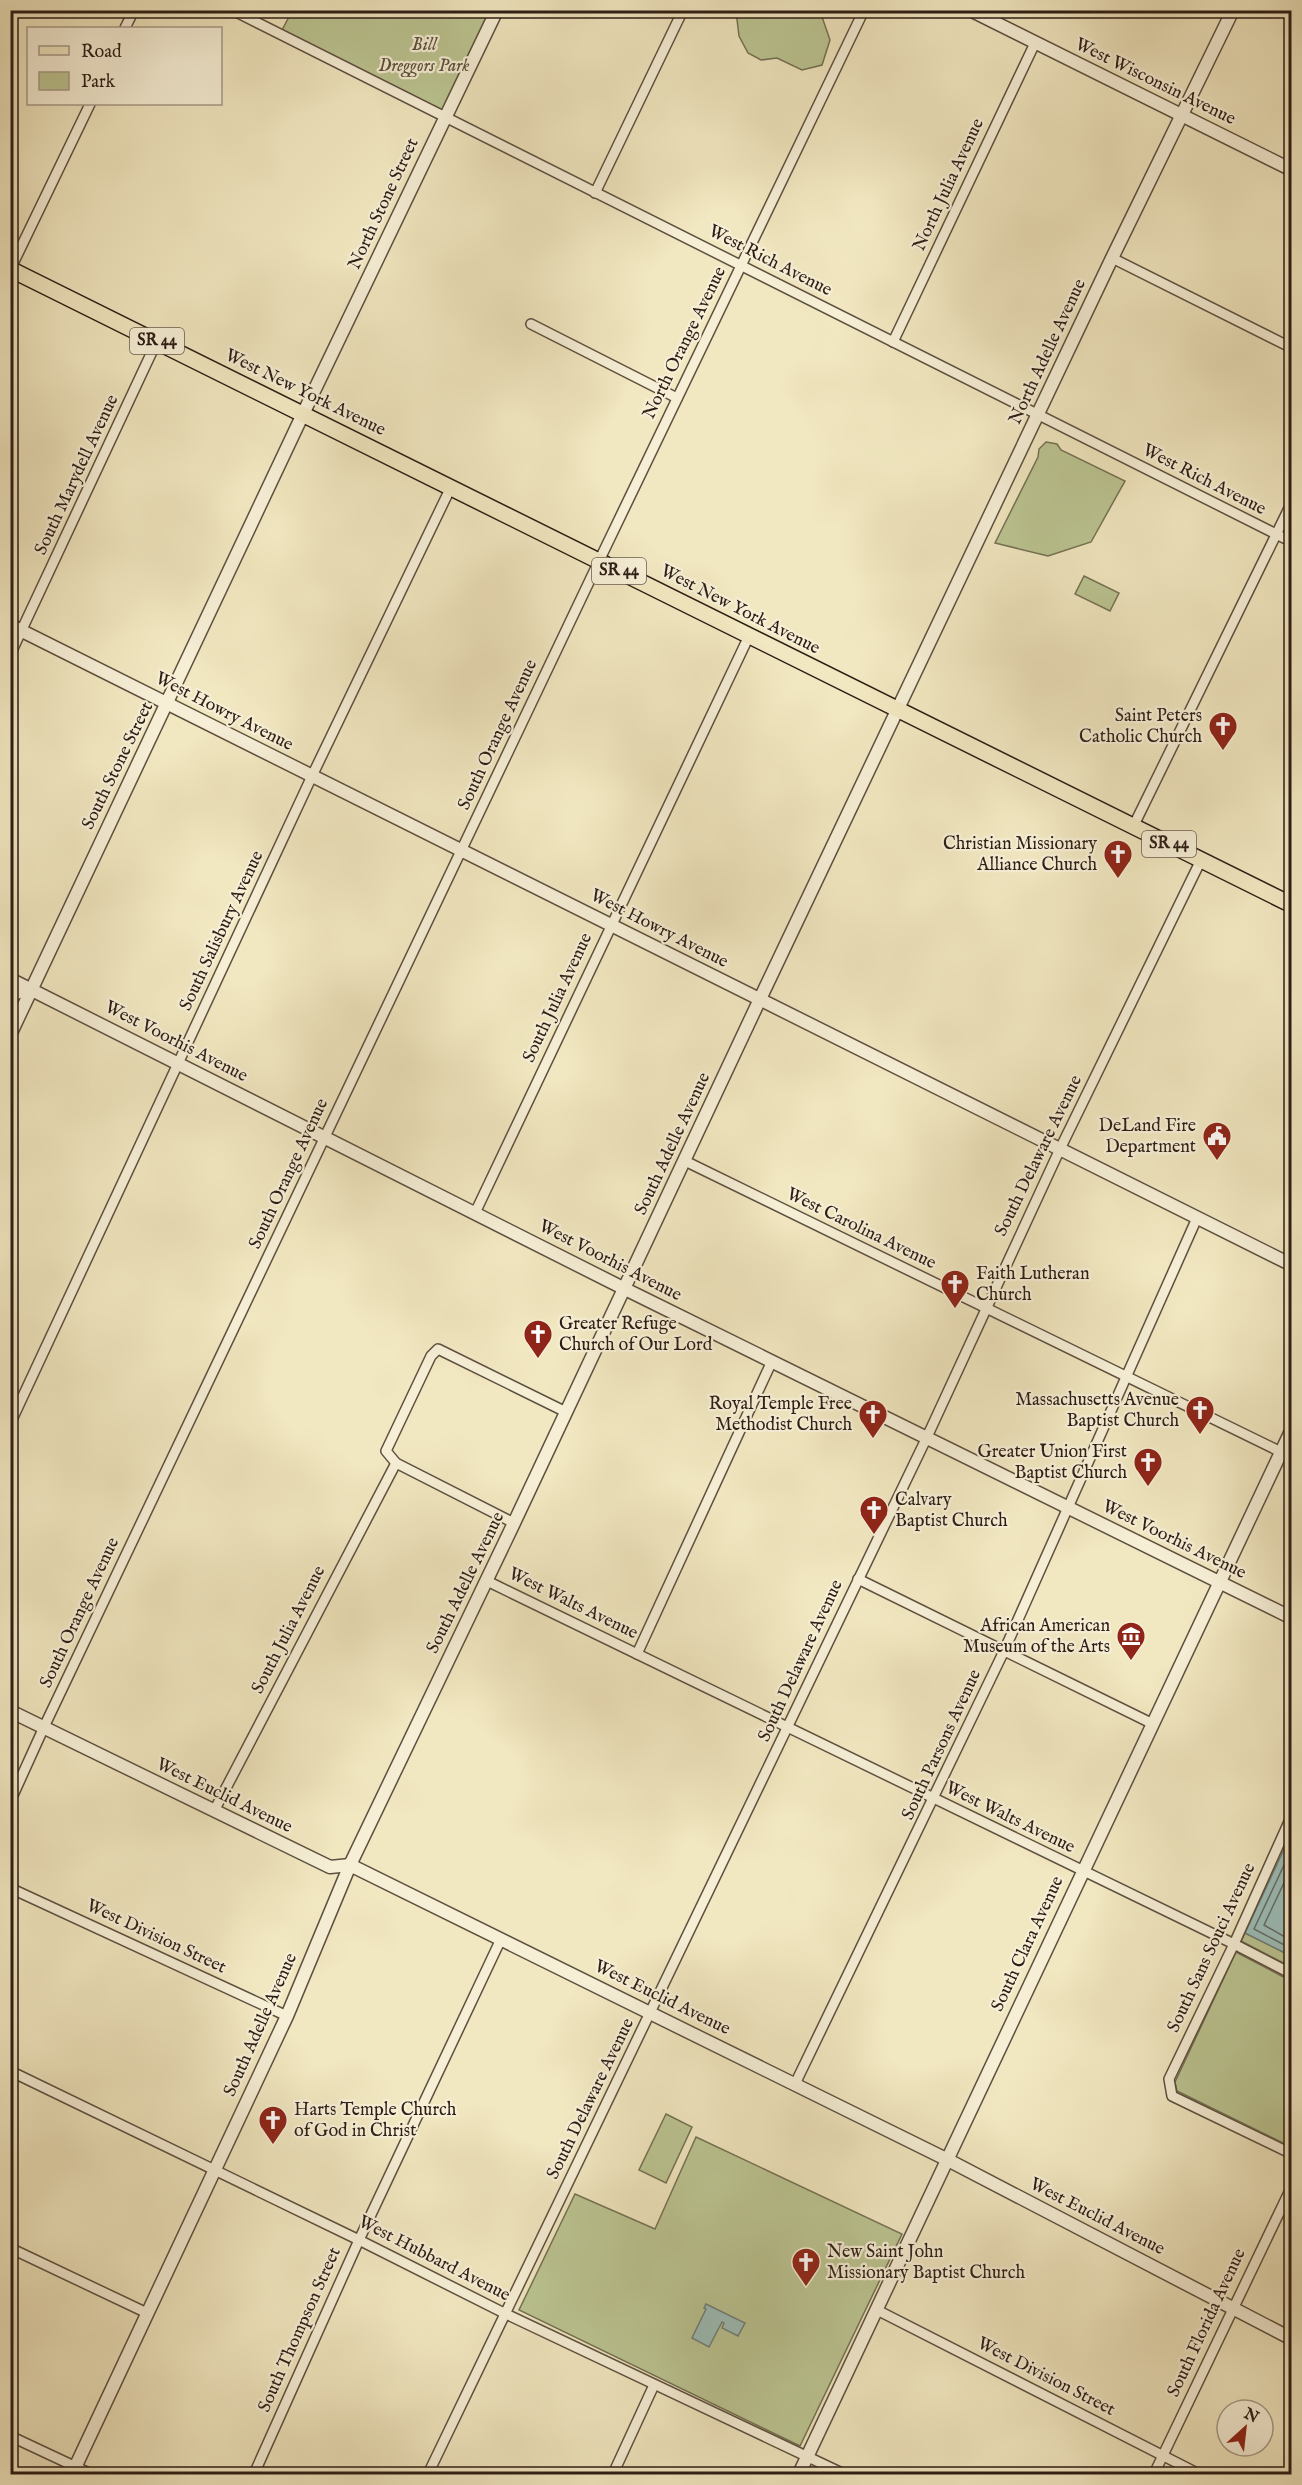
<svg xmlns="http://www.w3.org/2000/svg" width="1302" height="2485" font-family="'IM FELL English',serif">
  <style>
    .green { fill: #bbc592; stroke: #747154; stroke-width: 1.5 }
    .water { fill: #9cbeb9; stroke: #707e78; stroke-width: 1.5 }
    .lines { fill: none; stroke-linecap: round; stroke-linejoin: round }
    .shore { stroke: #646e68; stroke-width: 1.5 }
    .minor-casing { stroke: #5e5040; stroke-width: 12 }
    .tertiary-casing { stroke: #5e5040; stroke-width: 15 }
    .primary-casing { stroke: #2d1d16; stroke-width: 18 }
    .minor { stroke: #f6efd6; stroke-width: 9 }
    .tertiary { stroke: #f6efd6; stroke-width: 12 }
    .primary { stroke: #f1e7c0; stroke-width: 15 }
    .labels { text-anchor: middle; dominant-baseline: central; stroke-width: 4.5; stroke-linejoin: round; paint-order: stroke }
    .shield { fill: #f6efd6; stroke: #695c50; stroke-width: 1.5 }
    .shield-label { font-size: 16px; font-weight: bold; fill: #2d1d16 }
    .park-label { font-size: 18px; font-style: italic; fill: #584f3b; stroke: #f6efd6 }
    .street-label { font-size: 18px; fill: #2d1d16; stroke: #f6efd6 }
    .poi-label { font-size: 18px; fill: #2d1d16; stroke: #f6efd6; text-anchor: end }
  </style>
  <rect width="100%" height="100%" fill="#f1e7c0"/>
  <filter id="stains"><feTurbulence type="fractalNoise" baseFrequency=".00333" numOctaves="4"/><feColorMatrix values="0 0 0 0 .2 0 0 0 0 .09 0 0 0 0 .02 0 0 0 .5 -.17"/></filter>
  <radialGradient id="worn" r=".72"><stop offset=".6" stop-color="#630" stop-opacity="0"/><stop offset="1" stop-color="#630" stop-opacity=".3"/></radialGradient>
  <g class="green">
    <path d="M292,11H497L445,117L280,34Z"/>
    <path d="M736,11H820L830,40L822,65L802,70L777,58L761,60L748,53L739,36Z"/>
    <path d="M1046,442L1057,444L1061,450L1125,481L1091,542L1048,556L995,543L1038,457L1039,449Z"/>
    <path d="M1084,576L1119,593L1110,611L1075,594Z"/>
    <path d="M1245,1933L1291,1956V1967L1241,1941Z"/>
    <path d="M1236,1952L1291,1981V2147L1177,2091L1175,2082Z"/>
    <path d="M666,2114L692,2127L666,2183L639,2170Z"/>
    <path d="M696,2137L902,2234L800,2446L519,2310L575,2194L655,2229Z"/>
  </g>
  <g class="water">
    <path d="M1291,1834V1956L1245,1933Z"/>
    <path d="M706,2304L745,2323L738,2336L722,2328L724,2323L722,2322L709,2347L692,2338L706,2309L704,2308Z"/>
  </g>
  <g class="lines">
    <g class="shore">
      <path d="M1292,1848L1254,1929L1292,1949"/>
      <path d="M1292,1866L1264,1925L1292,1941"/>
    </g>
    <g class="minor-casing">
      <g id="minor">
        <path d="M232,10L1292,542"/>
        <path d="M125,28L134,10"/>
        <path d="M595,193L683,10"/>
        <path d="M1112,258L1292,348"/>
        <path d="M10,270L90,104"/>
        <path d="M531,324L677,398"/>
        <path d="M893,342L1035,43"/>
        <path d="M10,655L157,341"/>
        <path d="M1133,827L1292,502"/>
        <path d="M10,997L31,989"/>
        <path d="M685,1161L1281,1452"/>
        <path d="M475,1213L749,636"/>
        <path d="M10,1424L312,776L451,487"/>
        <path d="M514,1523L396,1463L386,1451L431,1356L438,1349L566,1412"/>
        <path d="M858,1579L1153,1724"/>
        <path d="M487,1581L1234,1944L1292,1974"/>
        <path d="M637,1654L772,1361"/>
        <path d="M10,1802L44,1727L599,561L864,10"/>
        <path d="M214,1811L396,1463"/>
        <path d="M1292,1815L1234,1944L1169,2079L1172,2096L1292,2154"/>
        <path d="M10,1888L287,2016"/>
        <path d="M10,2071L359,2240L506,2314L844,2474"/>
        <path d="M795,2084L1004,1651L1197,1218"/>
        <path d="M10,2248L147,2313"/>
        <path d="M877,2310L1199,2474"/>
        <path d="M10,2436L91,2474"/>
        <path d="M254,2474L359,2240L501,1939"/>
        <path d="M428,2474L927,1437L1060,1149L1201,860"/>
        <path d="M613,2474L654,2385"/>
        <path d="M1154,2474L1292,2186"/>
      </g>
    </g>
    <g class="tertiary-casing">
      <g id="tertiary">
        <path d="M970,10L1292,170"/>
        <path d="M10,625L1292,1265"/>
        <path d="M10,979L625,1289L1292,1618"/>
        <path d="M10,1035L303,414L497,10"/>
        <path d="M10,1711L330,1867L350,1865L948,2160L1292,2339"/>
        <path d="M72,2474L287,2016L350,1865L514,1523L760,999L1112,258L1233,10"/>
        <path d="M799,2474L1292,1429"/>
      </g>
    </g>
    <g class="primary-casing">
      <path id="primary" d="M10,269L1292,905"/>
    </g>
    <use href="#minor" class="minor"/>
    <use href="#tertiary" class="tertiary"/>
    <use href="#primary" class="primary"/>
  </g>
  <defs>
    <g id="church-pin" transform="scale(1.5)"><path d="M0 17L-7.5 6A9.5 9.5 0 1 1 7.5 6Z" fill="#8f2418" stroke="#f6efd6"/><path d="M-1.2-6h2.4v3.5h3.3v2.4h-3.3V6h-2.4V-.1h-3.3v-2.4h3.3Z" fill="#fff"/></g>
    <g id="civic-pin" transform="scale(1.5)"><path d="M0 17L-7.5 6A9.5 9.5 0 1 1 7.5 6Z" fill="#8f2418" stroke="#f6efd6"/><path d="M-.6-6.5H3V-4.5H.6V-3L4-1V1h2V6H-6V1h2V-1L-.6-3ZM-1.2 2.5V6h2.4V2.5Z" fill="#fff"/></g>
    <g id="museum-pin" transform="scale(1.5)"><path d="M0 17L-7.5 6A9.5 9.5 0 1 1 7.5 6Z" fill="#8f2418" stroke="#f6efd6"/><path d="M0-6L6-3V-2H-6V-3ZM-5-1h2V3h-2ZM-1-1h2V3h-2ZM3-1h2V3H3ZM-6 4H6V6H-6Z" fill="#fff"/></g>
  </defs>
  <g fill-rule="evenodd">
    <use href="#church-pin" x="1223" y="726"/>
    <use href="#church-pin" x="1118" y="854"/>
    <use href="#civic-pin" x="1217" y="1136"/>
    <use href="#church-pin" x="955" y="1284"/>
    <use href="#church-pin" x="538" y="1334"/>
    <use href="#church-pin" x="1200" y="1410"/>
    <use href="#church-pin" x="873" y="1414"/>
    <use href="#church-pin" x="1148" y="1462"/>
    <use href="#church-pin" x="874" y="1510"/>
    <use href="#museum-pin" x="1131" y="1636"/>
    <use href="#church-pin" x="273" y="2120"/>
    <use href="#church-pin" x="806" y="2262"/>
  </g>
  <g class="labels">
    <g class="shield">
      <rect x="130" y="328" width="54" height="26" rx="4.5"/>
      <rect x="592" y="558" width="54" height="26" rx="4.5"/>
      <rect x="1142" y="831" width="54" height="26" rx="4.5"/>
    </g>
    <g class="shield-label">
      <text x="157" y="341">SR 44</text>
      <text x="619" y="571">SR 44</text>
      <text x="1169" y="844">SR 44</text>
    </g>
    <g class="park-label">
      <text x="424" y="45">Bill<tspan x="424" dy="21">Dreggors Park</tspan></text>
    </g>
    <g class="street-label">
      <text transform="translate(1155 82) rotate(26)">West Wisconsin Avenue</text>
      <text transform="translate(949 185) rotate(-65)">North Julia Avenue</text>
      <text transform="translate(384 204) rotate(-65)">North Stone Street</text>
      <text transform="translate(770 261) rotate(27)">West Rich Avenue</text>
      <text transform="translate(685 343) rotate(-64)">North Orange Avenue</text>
      <text transform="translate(1048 352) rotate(-65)">North Adelle Avenue</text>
      <text transform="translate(305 393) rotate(26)">West New York Avenue</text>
      <text transform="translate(77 475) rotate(-65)">South Marydell Avenue</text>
      <text transform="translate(1204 480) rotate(27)">West Rich Avenue</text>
      <text transform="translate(740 610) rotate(27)">West New York Avenue</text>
      <text transform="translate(224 712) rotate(27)">West Howry Avenue</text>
      <text transform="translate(498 735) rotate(-65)">South Orange Avenue</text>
      <text transform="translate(118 766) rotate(-64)">South Stone Street</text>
      <text transform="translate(659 929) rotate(27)">West Howry Avenue</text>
      <text transform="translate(222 931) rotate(-65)">South Salisbury Avenue</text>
      <text transform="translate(558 998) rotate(-65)">South Julia Avenue</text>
      <text transform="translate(176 1042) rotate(27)">West Voorhis Avenue</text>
      <text transform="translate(673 1144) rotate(-65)">South Adelle Avenue</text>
      <text transform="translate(1039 1156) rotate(-64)">South Delaware Avenue</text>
      <text transform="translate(289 1174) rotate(-65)">South Orange Avenue</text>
      <text transform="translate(861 1229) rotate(26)">West Carolina Avenue</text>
      <text transform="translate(610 1261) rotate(27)">West Voorhis Avenue</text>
      <text transform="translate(1174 1540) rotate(26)">West Voorhis Avenue</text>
      <text transform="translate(466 1583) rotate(-64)">South Adelle Avenue</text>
      <text transform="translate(573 1604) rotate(26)">West Walts Avenue</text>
      <text transform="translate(80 1613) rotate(-65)">South Orange Avenue</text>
      <text transform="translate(289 1630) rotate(-63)">South Julia Avenue</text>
      <text transform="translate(801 1661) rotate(-65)">South Delaware Avenue</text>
      <text transform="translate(942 1745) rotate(-65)">South Parsons Avenue</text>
      <text transform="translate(224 1796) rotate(26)">West Euclid Avenue</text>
      <text transform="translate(1010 1818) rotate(26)">West Walts Avenue</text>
      <text transform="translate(156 1937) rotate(25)">West Division Street</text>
      <text transform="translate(1028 1944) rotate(-65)">South Clara Avenue</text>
      <text transform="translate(1212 1948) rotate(-65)">South Sans Souci Avenue</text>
      <text transform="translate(662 1998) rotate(26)">West Euclid Avenue</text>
      <text transform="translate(261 2025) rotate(-66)">South Adelle Avenue</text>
      <text transform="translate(591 2099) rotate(-64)">South Delaware Avenue</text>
      <text transform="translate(1097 2217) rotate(27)">West Euclid Avenue</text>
      <text transform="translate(434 2259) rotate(27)">West Hubbard Avenue</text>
      <text transform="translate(1207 2323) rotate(-65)">South Florida Avenue</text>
      <text transform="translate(300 2330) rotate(-66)">South Thompson Street</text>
      <text transform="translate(1046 2377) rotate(27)">West Division Street</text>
    </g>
    <g class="poi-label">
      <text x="1202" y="716">Saint Peters<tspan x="1202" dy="21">Catholic Church</tspan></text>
      <text x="1097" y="844">Christian Missionary<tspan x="1097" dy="21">Alliance Church</tspan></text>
      <text x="1196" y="1126">DeLand Fire<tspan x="1196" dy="21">Department</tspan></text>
      <text x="976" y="1274" text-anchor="start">Faith Lutheran<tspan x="976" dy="21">Church</tspan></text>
      <text x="559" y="1324" text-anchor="start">Greater Refuge<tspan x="559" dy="21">Church of Our Lord</tspan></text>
      <text x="1179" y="1400">Massachusetts Avenue<tspan x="1179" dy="21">Baptist Church</tspan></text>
      <text x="852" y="1404">Royal Temple Free<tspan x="852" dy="21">Methodist Church</tspan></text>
      <text x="1127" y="1452">Greater Union First<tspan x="1127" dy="21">Baptist Church</tspan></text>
      <text x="895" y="1500" text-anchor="start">Calvary<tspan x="895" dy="21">Baptist Church</tspan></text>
      <text x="1110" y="1626">African American<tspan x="1110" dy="21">Museum of the Arts</tspan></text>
      <text x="294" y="2110" text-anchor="start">Harts Temple Church<tspan x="294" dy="21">of God in Christ</tspan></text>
      <text x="827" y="2252" text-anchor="start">New Saint John<tspan x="827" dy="21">Missionary Baptist Church</tspan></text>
    </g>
  </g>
  <rect width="1302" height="2485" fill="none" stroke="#f1e7c0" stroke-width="36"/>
  <rect x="12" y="12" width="1278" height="2461" fill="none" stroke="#2d1d16" stroke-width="3"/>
  <rect x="18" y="18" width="1266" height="2449" fill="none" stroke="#2d1d16" stroke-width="1.5"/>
  <rect x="27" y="27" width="195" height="78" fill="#f6efd6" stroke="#a69b89" stroke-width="1.5"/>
  <rect x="39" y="46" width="30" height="9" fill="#f1e7c0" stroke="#a69b89" stroke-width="1.5"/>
  <text x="81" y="57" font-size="18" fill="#2d1d16">Road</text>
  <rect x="39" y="72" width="30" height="18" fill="#bbc592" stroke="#a69b89" stroke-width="1.5"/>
  <text x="81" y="87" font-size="18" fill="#2d1d16">Park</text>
  <g transform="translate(1245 2428) rotate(27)"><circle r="28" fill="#f6efd6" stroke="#a69b89" stroke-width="1.5"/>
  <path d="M0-4.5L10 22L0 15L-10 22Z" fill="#8f2418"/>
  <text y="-9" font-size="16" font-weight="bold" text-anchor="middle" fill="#2d1d16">N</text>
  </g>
  <rect width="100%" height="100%" filter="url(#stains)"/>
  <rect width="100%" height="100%" fill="url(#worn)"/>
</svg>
